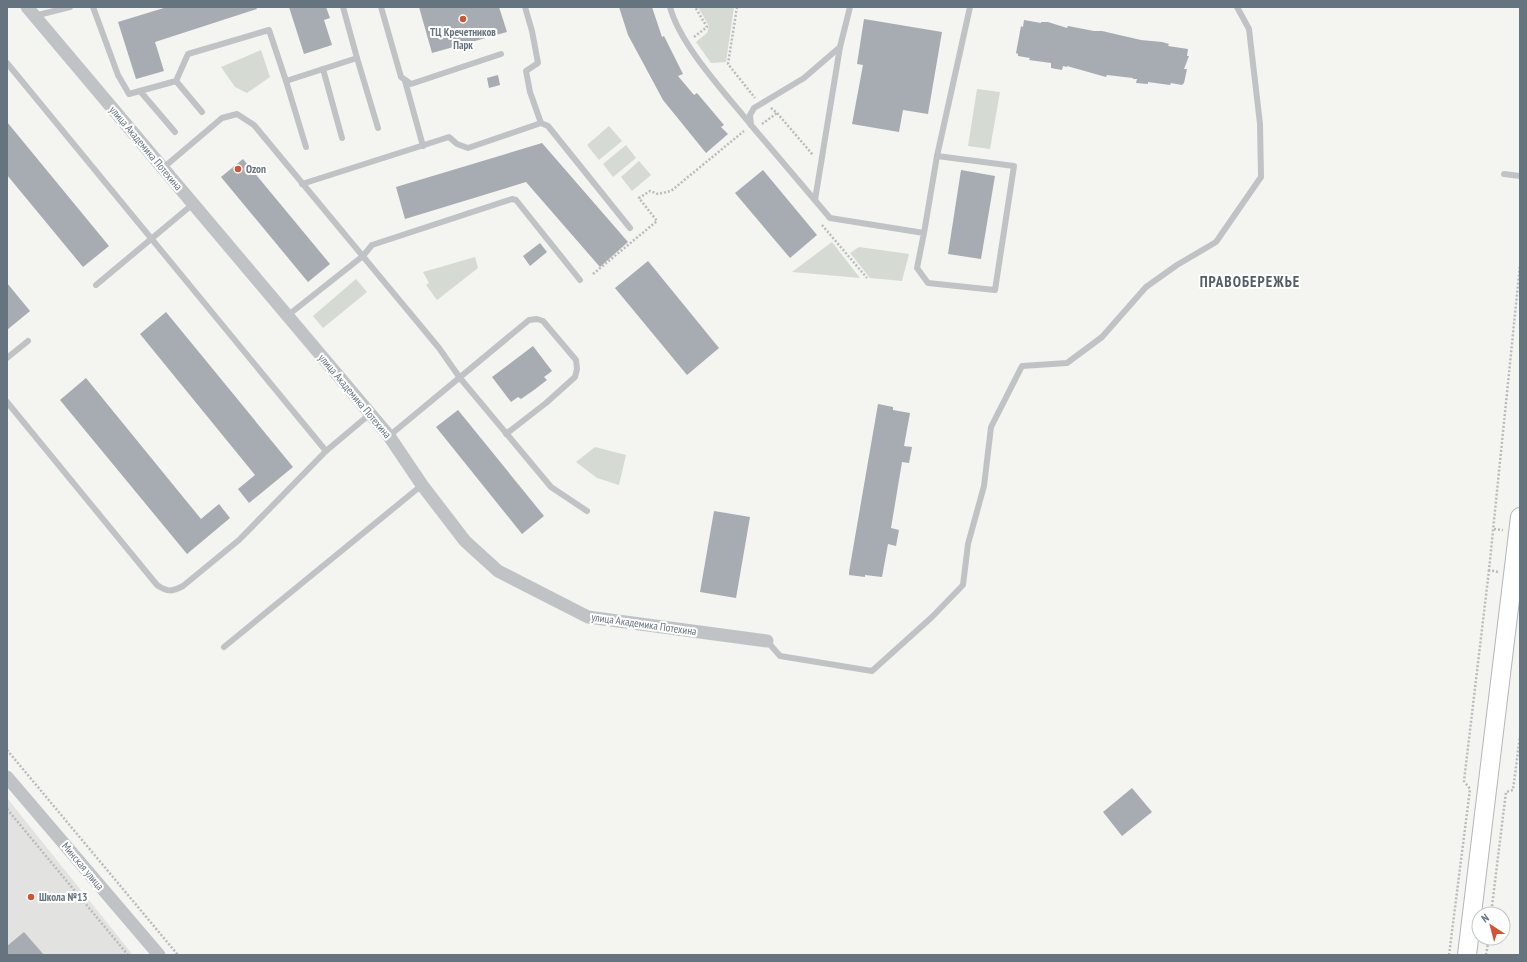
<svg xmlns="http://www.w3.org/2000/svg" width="1527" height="962" font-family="'PT Sans Narrow',sans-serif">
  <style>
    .built { fill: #e2e3e1 }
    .green { fill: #d5dbd2 }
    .building { fill: #a6acb1 }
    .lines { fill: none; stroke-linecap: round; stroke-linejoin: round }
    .secondary-casing { stroke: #b2b7ba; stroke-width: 20 }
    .path { stroke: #b9bbbd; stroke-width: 2.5; stroke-dasharray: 2 2; stroke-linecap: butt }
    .lane { stroke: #c0c3c6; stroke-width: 6 }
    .street { stroke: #c0c3c6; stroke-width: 13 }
    .secondary { stroke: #fff; stroke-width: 18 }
    .poi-dot { fill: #d35432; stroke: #fff; stroke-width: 1.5 }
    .labels { text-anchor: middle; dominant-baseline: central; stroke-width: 4; stroke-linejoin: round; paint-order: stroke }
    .poi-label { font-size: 11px; font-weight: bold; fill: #66747f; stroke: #fff; text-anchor: start }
    .street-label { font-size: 11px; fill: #66747f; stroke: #fff }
    .district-label { font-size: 15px; font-weight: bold; letter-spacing: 1px; fill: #535d65; stroke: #fff }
  </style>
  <rect width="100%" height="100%" fill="#f4f4f1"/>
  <path class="built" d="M7,798L133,955H7Z"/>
  <g class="green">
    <path d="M698,7H734L726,62L711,63L696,42L707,33L709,26Z"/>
    <path d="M261,50L270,77L247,93L235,87L221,67Z"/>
    <path d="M977,89L1000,92L990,149L968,146Z"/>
    <path d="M609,126L622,141L599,160L587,145Z"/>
    <path d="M626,145L636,158L613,177L603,164Z"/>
    <path d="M639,161L651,175L632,191L621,177Z"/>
    <path d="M832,242L860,278L792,272Z"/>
    <path d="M859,247L909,254L902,281L870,278L850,253Z"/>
    <path d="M475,257L478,268L437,300L426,285L429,283L423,272Z"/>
    <path d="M356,279L367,292L323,328L313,316Z"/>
    <path d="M595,447L626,455L619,485L597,478L576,462Z"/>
  </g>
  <g class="building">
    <path d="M167,7H256L257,9L155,42L164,71L136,79L118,22Z"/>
    <path d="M289,7H326L330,18L324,20L332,45L304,54Z"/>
    <path d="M419,7H499L507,32L432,53Z"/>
    <path d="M619,7H652L662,37L664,36L683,74L678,76L694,95L697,93L724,125L721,127L728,134L706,153L663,100L628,35Z"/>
    <path d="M864,19L942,32L928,114L903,110L899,132L852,124L863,65L857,64Z"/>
    <path d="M1024,20L1041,23V22H1048L1067,28L1068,26L1094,31H1102L1141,40L1162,42L1169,44L1168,46L1188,49L1187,56H1189L1184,69H1187L1184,83L1182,85L1171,83L1170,85L1148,82V84L1136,83L1137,79H1133V78L1107,75L1106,77L1067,66V67L1063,66L1062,70L1051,68V63L1029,60L1030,58L1018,56V54L1016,53L1021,26L1023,27Z"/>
    <path d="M498,75L500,85L489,88L487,78Z"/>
    <path d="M7,122L109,246L83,267L7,175Z"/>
    <path d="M542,143L628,242L600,267L526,182L405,219L396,187Z"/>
    <path d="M243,159L330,264L308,282L221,177Z"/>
    <path d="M763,170L817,235L790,258L735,193Z"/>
    <path d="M961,170L995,176L981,259L948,254Z"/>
    <path d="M540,243L547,252L530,266L523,256Z"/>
    <path d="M648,261L719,348L687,375L615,288Z"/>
    <path d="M7,283L30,311L7,330Z"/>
    <path d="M166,312L293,467L249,503L238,489L255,475L140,334Z"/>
    <path d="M533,346L552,371L544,377L547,380L534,390L521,399L518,397L511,402L492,377Z"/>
    <path d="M86,378L201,519L219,504L230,518L187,554L60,400Z"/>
    <path d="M878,404L893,407V410L910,413L904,446L912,447L909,463L902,462L891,528L899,530L896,546L888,544L882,577L865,575V577L849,575V572Z"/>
    <path d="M458,410L544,516L522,534L436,427Z"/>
    <path d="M714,511L750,517L736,598L700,592Z"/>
    <path d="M1132,788L1152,812L1122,836L1103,812Z"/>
    <path d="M24,932L44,955H7V946Z"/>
  </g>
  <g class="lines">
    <g class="secondary-casing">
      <path id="secondary" d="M1467,955L1520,517"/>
    </g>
    <g class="path">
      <path d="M737,7L728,64L755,98"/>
      <path d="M694,37L707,27L695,7"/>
      <path d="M771,108L777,113L813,155"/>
      <path d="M762,124L777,113"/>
      <path d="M822,225L867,278"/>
      <path d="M593,274L657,221L639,198L650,191L658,194L671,191L744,131"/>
      <path d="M1494,529L1503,530"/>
      <path d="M1498,572L1489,570L1520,265"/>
      <path d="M7,750L178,955"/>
      <path d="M7,809L128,955"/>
      <path d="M1491,914L1506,792L1513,790L1520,736"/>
      <path d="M1449,955L1470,789L1464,781L1489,570"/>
      <path d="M1486,955L1489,938"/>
    </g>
    <g class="lane">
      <path d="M93,7L118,75L129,94L176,81L188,54L269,30L286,81L357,58L343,7"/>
      <path d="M381,7L401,77L411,84L501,54"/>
      <path d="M525,7L532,31L538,63L526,71L530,92L541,123"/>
      <path d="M670,7C680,45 725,93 751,125L750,115L754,108L804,78L840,47L850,7"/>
      <path d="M34,16L70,7"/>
      <path d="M357,58L378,128"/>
      <path d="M7,63L326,451"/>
      <path d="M323,69L342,138"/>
      <path d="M176,81L202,112"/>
      <path d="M286,81L306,147"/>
      <path d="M405,81L423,146"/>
      <path d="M140,91L175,132"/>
      <path d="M751,125L830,218L924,233L937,156L1014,166L995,290L928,283L917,268L924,233"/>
      <path d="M937,156L970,7"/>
      <path d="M163,168L222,118L237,114L254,125L439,348L460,378L551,487L587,511"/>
      <path d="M1504,174L1520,176"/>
      <path d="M302,184L449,137L457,144L468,148L541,123L548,126L630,228"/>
      <path d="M815,200L840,47"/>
      <path d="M96,285L193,204"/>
      <path d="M287,316L363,256L372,245L512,199L516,200L580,280"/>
      <path d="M7,358L28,341"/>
      <path d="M7,402L157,585C167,592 172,592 183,586L239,540L326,451L370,414"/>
      <path d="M389,436L529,320L537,319L543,321L576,360L577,369L575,377L546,403L506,434"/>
      <path d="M767,641L780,656L872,671L932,617L963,585L968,544L984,486L991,427L1022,366L1067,363L1102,337L1146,287L1177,265L1216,242L1261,177L1260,124L1249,29L1237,7"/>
      <path d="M224,647L422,485"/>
    </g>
    <g class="street">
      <path d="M27,7L389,436L422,485L465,541L498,571L588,617L767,641"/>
      <path d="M7,777L159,955"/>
    </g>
    <use href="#secondary" class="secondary"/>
  </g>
  <g class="poi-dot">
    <circle cx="463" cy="19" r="4"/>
    <circle cx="238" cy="169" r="4"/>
    <circle cx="31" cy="897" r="4"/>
  </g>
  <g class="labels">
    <g class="poi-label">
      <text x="463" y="32" text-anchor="middle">ТЦ Кречетников<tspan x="463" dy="13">Парк</tspan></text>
      <text x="246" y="169">Ozon</text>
      <text x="39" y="897">Школа №13</text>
    </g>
    <g class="street-label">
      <text transform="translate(146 148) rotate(50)">улица Академика Потехина</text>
      <text transform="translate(355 396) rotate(50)">улица Академика Потехина</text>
      <text transform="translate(644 624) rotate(8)">улица Академика Потехина</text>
      <text transform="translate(83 866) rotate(50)">Минская улица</text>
    </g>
    <g class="district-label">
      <text x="1250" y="281">ПРАВОБЕРЕЖЬЕ</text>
    </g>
  </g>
  <rect width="1527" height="962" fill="none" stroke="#66747f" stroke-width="16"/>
  <g transform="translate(1491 926) rotate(324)"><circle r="19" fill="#ffffff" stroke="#c2c7cc"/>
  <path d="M0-3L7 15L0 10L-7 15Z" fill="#d35432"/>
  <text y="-6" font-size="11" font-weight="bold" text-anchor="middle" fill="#66747f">N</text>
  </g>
</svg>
